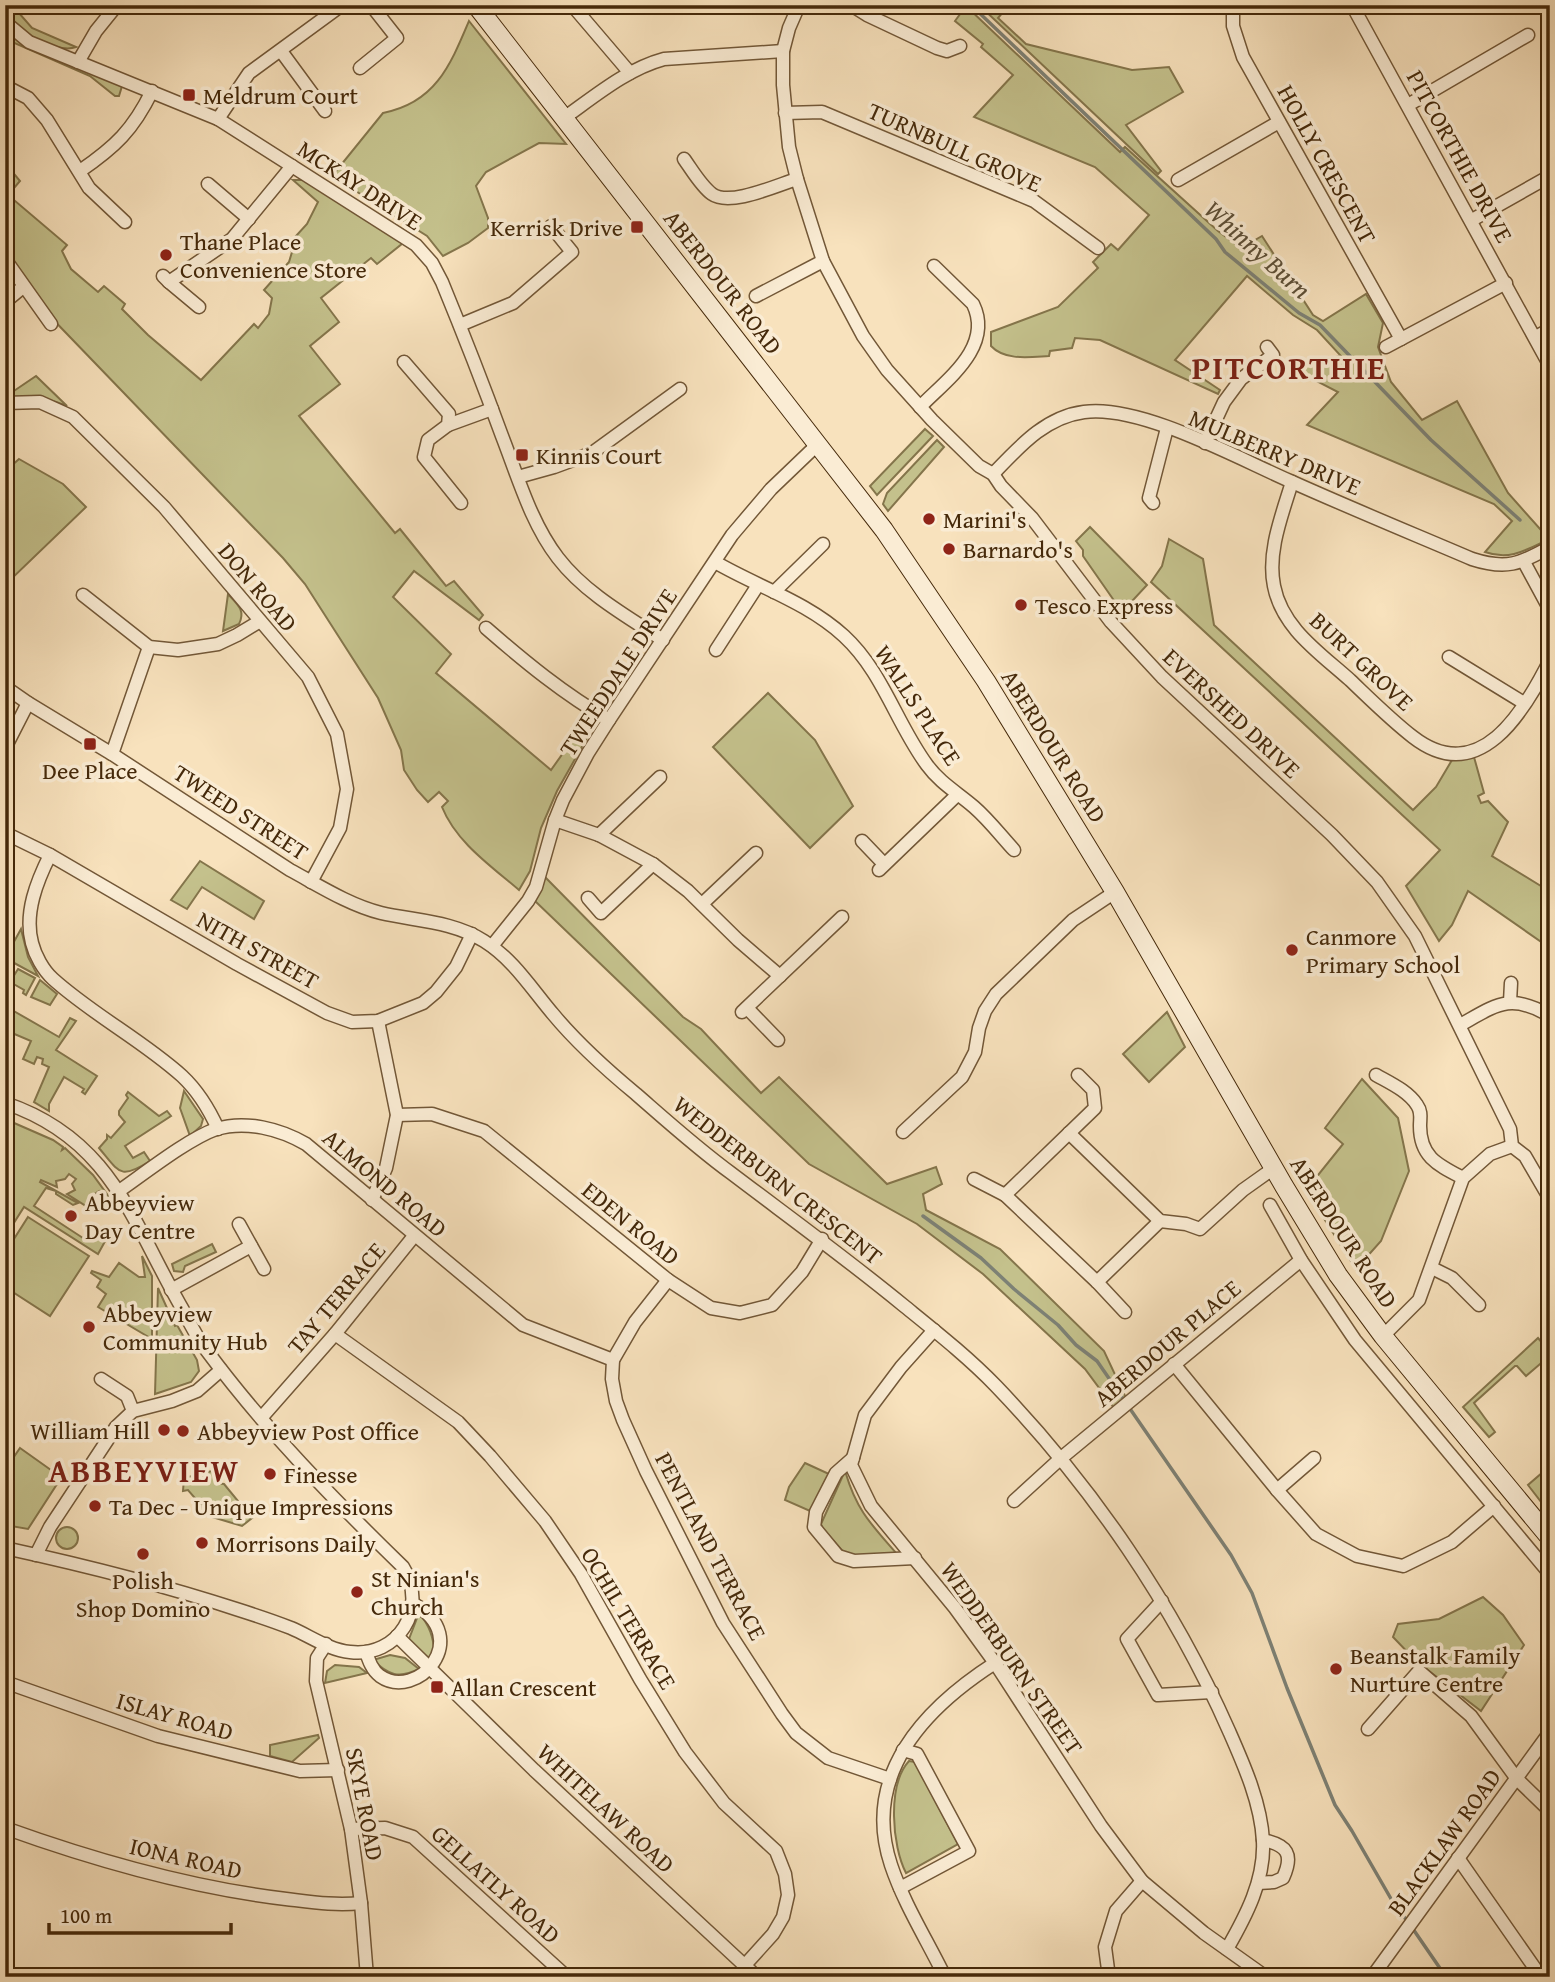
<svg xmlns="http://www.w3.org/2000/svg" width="1555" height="1982" font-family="'Gentium Book Plus',serif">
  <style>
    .green { fill: #c4c18c; stroke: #84754b; stroke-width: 2 }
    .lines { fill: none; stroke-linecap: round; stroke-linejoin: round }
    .stream { stroke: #7d8175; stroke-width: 3.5 }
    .minor-casing { stroke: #725737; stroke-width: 15 }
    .secondary-casing { stroke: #45290a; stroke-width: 20 }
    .minor { stroke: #faecd4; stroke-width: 12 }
    .secondary { stroke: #faecd4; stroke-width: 18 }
    .poi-dot { fill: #8f2418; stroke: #faecd4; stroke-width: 2.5 }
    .labels { text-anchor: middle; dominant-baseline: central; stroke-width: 7; stroke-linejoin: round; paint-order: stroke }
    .poi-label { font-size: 24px; fill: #45290a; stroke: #faecd4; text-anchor: start }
    .street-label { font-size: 24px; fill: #45290a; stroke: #faecd4 }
    .water-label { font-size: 26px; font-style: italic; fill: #5c4e36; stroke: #faecd4 }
    .district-label { font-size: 32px; font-weight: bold; letter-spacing: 2px; fill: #7a1f14; stroke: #faecd4 }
  </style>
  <rect width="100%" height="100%" fill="#f8e2bd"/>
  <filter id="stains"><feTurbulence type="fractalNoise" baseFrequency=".00286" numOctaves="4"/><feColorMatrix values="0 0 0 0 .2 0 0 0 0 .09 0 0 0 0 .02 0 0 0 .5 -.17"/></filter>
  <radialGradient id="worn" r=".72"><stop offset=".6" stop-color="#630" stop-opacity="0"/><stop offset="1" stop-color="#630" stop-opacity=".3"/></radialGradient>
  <g class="green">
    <path d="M5,5H12L32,28L76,47C56,55 5,27 5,5Z"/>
    <path d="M979,5H1009L998,18L1026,44L1132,70L1169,67L1183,92L1126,125L1161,171L1158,174Z"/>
    <path d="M966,6L1120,152L1125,147L1218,231L1241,248L1262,236L1313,315L1323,321L1366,294L1383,323L1378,347L1391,382L1422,420L1457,401L1508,493L1549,539C1526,550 1510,561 1485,552L1512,521L1494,504L1307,425L1338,392L1295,370V365L1341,356L1317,330L1293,315L1247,276L1175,360L1220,390L1218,394L1100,340L1075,338L1072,348L1050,351L1049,356C1030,357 1005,361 991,346V332L1058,307L1098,268L1093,262L1111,244L1118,250L1149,215L1095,167L974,117L1013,75L981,47L983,44L955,21Z"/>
    <path d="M469,21L566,144L539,143L486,172L476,186L488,218V228L468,243L443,256L427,236L332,176L383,113C435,103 450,66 469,21Z"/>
    <path d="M5,31L28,47L122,86L119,96H115L90,76L12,42L5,36Z"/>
    <path d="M5,163L20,181L8,195L67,245L62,251L71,269L98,292L104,286L125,304L122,309L148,335L201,380L254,324L258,328L269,314L272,298L264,290L289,262L292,252L286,247L307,224L318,202L293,180H304L403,243L377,264L371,258L321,298L339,322L310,346L340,384L299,416L395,533L400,529L446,586L454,581L483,615L479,620L414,571L393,597L451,654L436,673L551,770L586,721L588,736L557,791L541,828L530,871L519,890C491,866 456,842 442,807L448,801L439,792L428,802L417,790L404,770L401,750L378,698L305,584L283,558L42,308L5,252Z"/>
    <path d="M36,376L67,406C47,397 28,395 6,399L5,397Z"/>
    <path d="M925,429L933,436L877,495L870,486Z"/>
    <path d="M937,440L944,447L888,511L883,504L887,493Z"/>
    <path d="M19,459L63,484L86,507L5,585V468L10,467Z"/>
    <path d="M1090,527L1147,585L1122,612L1083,556V550L1076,541Z"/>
    <path d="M1169,539L1203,559L1214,625L1413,810L1436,787L1452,760L1474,757L1484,793L1478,796L1481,803L1488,801L1508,822L1492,856L1549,891L1550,948L1468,891L1452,925L1439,941L1406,886L1440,850L1151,582L1162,566Z"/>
    <path d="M228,594C237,604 246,610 239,624L223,631Z"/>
    <path d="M768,693L815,740L853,806L810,848L713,747Z"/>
    <path d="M200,861L264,901L254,919L202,887L187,909L171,900Z"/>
    <path d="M545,877L683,1017L701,1029L761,1093L779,1077L887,1184L936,1167L942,1184L923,1194L926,1210L1000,1249L1104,1351L1126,1398L1114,1408L1085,1369L983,1274L917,1224L809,1164L535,901Z"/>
    <path d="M21,929L28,957L38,976L5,958Z"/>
    <path d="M18,969L35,978L26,995L23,993L24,990L10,982Z"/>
    <path d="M40,980L57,994L50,1005L31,997Z"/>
    <path d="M5,1006L59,1037L70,1018L76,1021L56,1050L97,1076L85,1094L82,1092L84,1089L64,1077L49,1104V1111L34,1102L49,1067L42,1064L43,1059L37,1057L34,1064L23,1059L31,1041L5,1030Z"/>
    <path d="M1167,1012L1185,1047L1149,1082L1123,1054Z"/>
    <path d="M1362,1079L1398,1118L1409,1171L1381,1241L1356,1269L1306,1190L1343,1144L1325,1128Z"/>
    <path d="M184,1091L203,1119L201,1126L190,1136L180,1108Z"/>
    <path d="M128,1092L159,1116L167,1111L171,1116L125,1146L133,1158L144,1152L150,1161C120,1180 120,1173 99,1148L107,1139V1135L111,1138L125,1122L119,1115V1111L128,1098L126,1095Z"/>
    <path d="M5,1119L53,1140L63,1147L62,1150L65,1148L93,1175L109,1197L105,1198L99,1191L92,1196L86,1206L67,1194L75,1190L72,1184L76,1179L69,1174L65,1179L56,1181L57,1187L41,1180L40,1182L78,1203L73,1205L56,1194V1191L46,1188L34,1206L86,1240L94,1229L108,1236L98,1254L24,1207L5,1237Z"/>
    <path d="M28,1217L89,1256L50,1316L5,1287V1253Z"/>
    <path d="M212,1244L216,1252L185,1266L183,1272L174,1271L172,1264Z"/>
    <path d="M142,1256L152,1276V1339L98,1307L106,1294L97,1287L101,1280L91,1273L92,1271L109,1277L119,1263L139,1277H145Z"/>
    <path d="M158,1288L175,1326L177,1325L197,1360L199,1371L191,1382L155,1394Z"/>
    <path d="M1538,1338L1550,1352V1361L1547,1358L1526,1376L1517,1366H1515L1474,1403L1495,1432L1489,1437L1463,1407Z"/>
    <path d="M20,1448L58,1475L59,1481L28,1529L5,1525V1470Z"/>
    <path d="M805,1463L829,1474L810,1511L785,1500L789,1487Z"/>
    <path d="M1550,1466V1503L1545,1507L1528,1485Z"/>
    <path d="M212,1471L216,1483L224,1484L252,1518L242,1526L199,1513L201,1505L188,1490L183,1491L184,1478Z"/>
    <path d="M844,1473L846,1474C857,1511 872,1525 896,1553L847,1556L823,1529L821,1524Z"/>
    <circle cx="67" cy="1538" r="11"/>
    <path d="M1483,1597L1503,1615L1524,1645L1481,1711L1416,1661L1393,1637L1398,1624L1439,1619Z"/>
    <path d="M419,1613C430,1626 433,1637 435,1654L427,1659L409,1639Z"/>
    <path d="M390,1655L405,1658L419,1669C399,1679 388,1675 373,1660Z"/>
    <path d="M335,1665L359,1667L367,1673L325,1683L327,1671Z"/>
    <path d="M318,1735L319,1738L292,1762L270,1756V1745Z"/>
    <path d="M909,1761L915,1762L958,1844L906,1873C892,1846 887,1785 909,1761Z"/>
  </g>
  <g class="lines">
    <g class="stream">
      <path d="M971,5L1216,239L1225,252L1299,313L1320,325L1431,440L1520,520"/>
      <path d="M923,1216L981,1258L1014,1289L1058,1325L1076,1345L1097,1361L1231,1555L1252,1593L1287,1688L1335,1805L1352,1831L1394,1904L1408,1922"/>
      <path d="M1413,1929L1446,1977"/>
    </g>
    <g class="minor-casing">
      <g id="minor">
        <path d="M572,5L630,73"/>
        <path d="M799,5L789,28L783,51V85L789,147L797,179L823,261L863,336L887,370L932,420L979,466L993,474L1001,486L1032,518L1111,622L1162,677L1332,835L1377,882L1415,936L1510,1129L1512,1146L1525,1156L1550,1199"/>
        <path d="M851,5L867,15L937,48L947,51L960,46"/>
        <path d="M1207,5L1232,8"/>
        <path d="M1233,5V26L1243,57L1401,339L1506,283"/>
        <path d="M1352,5L1550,366"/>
        <path d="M5,22L29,42L218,119L416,245L432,263L442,282C463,333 483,384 502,436C518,477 531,523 558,558C585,593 626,616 663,640"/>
        <path d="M281,51L325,111"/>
        <path d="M78,62L96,31L117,5"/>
        <path d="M360,68L397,38L371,5"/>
        <path d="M5,86L28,98L47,120L89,188L125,222"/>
        <path d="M1408,105L1528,35"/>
        <path d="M785,113L822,112L1034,201L1098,248"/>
        <path d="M564,118C595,96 627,69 664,59L783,51"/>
        <path d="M218,119L249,73L342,5"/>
        <path d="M684,159C692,170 701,186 712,194C730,207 777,185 797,179"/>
        <path d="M80,171C115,147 133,130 152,91"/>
        <path d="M1178,180L1279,122"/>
        <path d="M208,184L249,219"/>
        <path d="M1472,220L1550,176"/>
        <path d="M5,259L51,324"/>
        <path d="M163,276L169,282L232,239L292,166"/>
        <path d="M169,282L199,307"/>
        <path d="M756,296L823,261"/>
        <path d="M5,302L23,287"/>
        <path d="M460,325L513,303L572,252L551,226"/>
        <path d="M1536,337L1550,329"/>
        <path d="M1386,347L1401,339"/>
        <path d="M404,362L449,414L448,425L428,440L424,457L461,503"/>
        <path d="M5,403L40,402L73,417L164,507L308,677L337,734L347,789L340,828L311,882"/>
        <path d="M920,407C946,380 994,347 973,304L934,266"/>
        <path d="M448,425L492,409"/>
        <path d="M1205,443L1224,402L1241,379L1273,355L1267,347"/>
        <path d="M993,474C1019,447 1045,417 1084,412C1140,404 1237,458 1290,481C1350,508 1411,533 1472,559C1506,570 1520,564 1550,547"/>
        <path d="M518,477L554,467L592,453L680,389"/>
        <path d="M1292,482C1282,515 1267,552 1274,586C1282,628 1320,653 1350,680C1370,699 1391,720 1413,737C1479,788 1524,712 1550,660"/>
        <path d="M1153,503L1149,498L1167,428"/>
        <path d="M715,562C758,587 807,602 844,636C883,672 896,723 927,765C940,783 958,793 974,807C989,820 1001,836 1014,850"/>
        <path d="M1524,562L1550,610"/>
        <path d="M774,592L823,544"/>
        <path d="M83,595L149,647L178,650L218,644L237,635L260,621"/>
        <path d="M486,628C525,662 564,694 609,720"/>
        <path d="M716,650L758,585"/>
        <path d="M1449,657L1524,703"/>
        <path d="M5,687L28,703L112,754L290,870C318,885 349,905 381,913C416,921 452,921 484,941C513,959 531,988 553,1014C577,1043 607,1070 636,1094C667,1121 698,1149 731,1173C789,1217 847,1259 903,1305C935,1331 968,1357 996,1386C1092,1486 1173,1604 1229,1731C1244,1765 1261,1803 1263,1841C1265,1880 1246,1916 1227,1949"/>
        <path d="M5,748L28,703"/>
        <path d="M112,754L149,647"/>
        <path d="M555,820L599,835L653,864L688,891L738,940L780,976"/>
        <path d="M5,833L50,855L237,964L327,1013L352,1022L378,1021L423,1003L436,992L456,967L472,934"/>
        <path d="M599,835L660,777"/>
        <path d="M862,841L884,864"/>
        <path d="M50,855C37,881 24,913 32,943C35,955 43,970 53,979C93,1015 142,1040 182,1076C198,1091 209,1109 218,1129"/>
        <path d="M879,870L957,795"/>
        <path d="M588,898L601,913L653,864"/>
        <path d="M702,904L756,853"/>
        <path d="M492,946L528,901L536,887L555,820L563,800L588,753L609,720L732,535L771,489L818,444"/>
        <path d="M1510,1002L1511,983"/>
        <path d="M747,1008L778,1040"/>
        <path d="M742,1012L842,917"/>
        <path d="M1460,1025C1496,1005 1510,992 1550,1016"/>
        <path d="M1376,1075C1390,1083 1408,1091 1417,1105C1422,1112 1420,1118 1420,1126C1420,1157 1438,1165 1463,1178"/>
        <path d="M5,1103C112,1139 132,1222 183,1310C190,1324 198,1339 207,1351C265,1429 334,1500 403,1567C429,1608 398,1658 350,1652C329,1650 310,1636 291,1628C273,1621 255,1615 236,1609C160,1584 83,1565 5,1548"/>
        <path d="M397,1115L432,1114L484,1131L668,1280L711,1308L740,1313L772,1305L802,1272L822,1239"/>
        <path d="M903,1132L962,1077L975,1052L979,1028L985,1011L996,994L1073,920L1115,892"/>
        <path d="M1069,1133L1160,1221L1186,1224L1200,1229L1243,1190L1274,1168"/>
        <path d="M974,1179L1005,1195L1095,1108L1093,1090L1078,1075"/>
        <path d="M119,1191C145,1173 188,1139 216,1129C246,1120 280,1129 306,1144L523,1325L613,1360"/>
        <path d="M1005,1195L1097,1282L1125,1312"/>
        <path d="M372,1200L386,1168L397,1115L378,1021"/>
        <path d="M1270,1205L1301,1260L1355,1340L1550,1574"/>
        <path d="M239,1224L264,1269"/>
        <path d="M1432,1268L1452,1278L1479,1305"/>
        <path d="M668,1280L635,1322L613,1360L612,1379L616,1401L623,1420L646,1471L723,1623L782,1714L796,1733L828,1758L890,1779"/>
        <path d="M1097,1282L1160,1221"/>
        <path d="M171,1290L251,1246"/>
        <path d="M934,1330L901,1367L865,1415L851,1465L871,1506L955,1608L995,1663L1101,1826L1142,1881L1204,1933L1266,1977"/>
        <path d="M335,1334L458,1422L490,1456L545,1521L581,1574L640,1679L685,1752L724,1803L776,1851L785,1874L788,1895L783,1917L773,1934L745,1965"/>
        <path d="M1383,1336L1419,1300L1463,1178L1490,1154L1512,1146"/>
        <path d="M1174,1364L1277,1490L1316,1534L1357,1556L1403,1566L1452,1542L1494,1506"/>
        <path d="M101,1379L127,1396L133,1411"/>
        <path d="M262,1417L335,1334L414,1236"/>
        <path d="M853,1458L836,1473L816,1512L814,1527L838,1556L854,1561L915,1558"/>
        <path d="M1277,1490L1314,1458"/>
        <path d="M1014,1501L1060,1459L1301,1260"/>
        <path d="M36,1555L50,1527L116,1427L133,1411L172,1401L197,1391L221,1370"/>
        <path d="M1162,1601L1127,1639L1158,1695L1212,1692"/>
        <path d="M397,1636L534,1770L757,1977"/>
        <path d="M326,1644L317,1658L316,1681L351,1829L361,1903L367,1977"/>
        <path d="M366,1652C369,1661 372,1670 380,1676C417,1702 474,1638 414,1604"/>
        <path d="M5,1682L158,1736L300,1771L338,1770"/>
        <path d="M1368,1729L1419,1671L1471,1716L1517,1779L1550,1811"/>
        <path d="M5,1828C94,1860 193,1888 286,1899C311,1902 336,1906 361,1903"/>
        <path d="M351,1829L385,1828L413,1837L567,1977"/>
        <path d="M1458,1858L1541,1977"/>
        <path d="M1258,1883L1274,1882L1283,1878C1294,1854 1287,1845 1263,1840"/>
        <path d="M900,1888L969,1851L917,1754L903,1750"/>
        <path d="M5,1976L7,1977"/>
        <path d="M945,1977C927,1940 904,1904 891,1865C861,1775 925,1708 995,1663"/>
        <path d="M1109,1977L1105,1947L1116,1911L1142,1881"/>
        <path d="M1372,1977L1550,1732"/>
      </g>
    </g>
    <g class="secondary-casing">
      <path id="secondary" d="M476,5L884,530L986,681L1115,892L1284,1186L1338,1275L1383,1336L1550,1538"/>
    </g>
    <use href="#minor" class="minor"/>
    <use href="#secondary" class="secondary"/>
  </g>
  <g class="poi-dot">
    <rect x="182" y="88" width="14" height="14" rx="3.5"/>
    <rect x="630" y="220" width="14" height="14" rx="3.5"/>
    <circle cx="166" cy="255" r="7"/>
    <rect x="515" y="448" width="14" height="14" rx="3.5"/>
    <circle cx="929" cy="519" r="7"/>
    <circle cx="949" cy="549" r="7"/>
    <circle cx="1021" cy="605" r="7"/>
    <rect x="83" y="737" width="14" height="14" rx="3.5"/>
    <circle cx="1292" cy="950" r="7"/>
    <circle cx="71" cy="1216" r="7"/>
    <circle cx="89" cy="1327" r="7"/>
    <circle cx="164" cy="1430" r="7"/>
    <circle cx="183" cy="1431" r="7"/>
    <circle cx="270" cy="1474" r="7"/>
    <circle cx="95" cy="1506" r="7"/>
    <circle cx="202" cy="1543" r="7"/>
    <circle cx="143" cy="1554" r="7"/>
    <circle cx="357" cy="1592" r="7"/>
    <circle cx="1336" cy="1669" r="7"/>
    <rect x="430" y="1680" width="14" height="14" rx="3.5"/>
  </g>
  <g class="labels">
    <g class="poi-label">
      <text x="203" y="95">Meldrum Court</text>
      <text x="623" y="227" text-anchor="end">Kerrisk Drive</text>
      <text x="180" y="241">Thane Place<tspan x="180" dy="28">Convenience Store</tspan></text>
      <text x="536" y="455">Kinnis Court</text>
      <text x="943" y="519">Marini's</text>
      <text x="963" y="549">Barnardo's</text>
      <text x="1035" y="605">Tesco Express</text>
      <text x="90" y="770" text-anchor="middle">Dee Place</text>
      <text x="1306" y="936">Canmore<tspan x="1306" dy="28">Primary School</tspan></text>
      <text x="85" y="1202">Abbeyview<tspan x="85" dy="28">Day Centre</tspan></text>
      <text x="103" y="1313">Abbeyview<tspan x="103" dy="28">Community Hub</tspan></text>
      <text x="150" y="1430" text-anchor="end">William Hill</text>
      <text x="197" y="1431">Abbeyview Post Office</text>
      <text x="284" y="1474">Finesse</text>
      <text x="109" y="1506">Ta Dec - Unique Impressions</text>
      <text x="216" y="1543">Morrisons Daily</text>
      <text x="371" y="1578">St Ninian's<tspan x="371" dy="28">Church</tspan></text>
      <text x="143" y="1580" text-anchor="middle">Polish<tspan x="143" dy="28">Shop Domino</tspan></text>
      <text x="1350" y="1655">Beanstalk Family<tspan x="1350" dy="28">Nurture Centre</tspan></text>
      <text x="451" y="1687">Allan Crescent</text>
    </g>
    <g class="street-label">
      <text transform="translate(955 147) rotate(24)">TURNBULL GROVE</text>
      <text transform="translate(1460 156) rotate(61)">PITCORTHIE DRIVE</text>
      <text transform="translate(1327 164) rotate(61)">HOLLY CRESCENT</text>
      <text transform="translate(360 185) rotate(33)">MCKAY DRIVE</text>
      <text transform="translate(723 282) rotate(52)">ABERDOUR ROAD</text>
      <text transform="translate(1275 452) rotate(23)">MULBERRY DRIVE</text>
      <text transform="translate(258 587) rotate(50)">DON ROAD</text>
      <text transform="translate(1362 661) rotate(43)">BURT GROVE</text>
      <text transform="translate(618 672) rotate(-57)">TWEEDDALE DRIVE</text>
      <text transform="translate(918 705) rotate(57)">WALLS PLACE</text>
      <text transform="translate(1232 713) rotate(43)">EVERSHED DRIVE</text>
      <text transform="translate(1054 746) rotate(58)">ABERDOUR ROAD</text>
      <text transform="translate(241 812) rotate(33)">TWEED STREET</text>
      <text transform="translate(258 950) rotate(29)">NITH STREET</text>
      <text transform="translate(778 1180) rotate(38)">WEDDERBURN CRESCENT</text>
      <text transform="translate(385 1183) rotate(40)">ALMOND ROAD</text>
      <text transform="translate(631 1223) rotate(39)">EDEN ROAD</text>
      <text transform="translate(1344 1232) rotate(57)">ABERDOUR ROAD</text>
      <text transform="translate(336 1298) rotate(-50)">TAY TERRACE</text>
      <text transform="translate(1167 1343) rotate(-40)">ABERDOUR PLACE</text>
      <text transform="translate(711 1546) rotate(62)">PENTLAND TERRACE</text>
      <text transform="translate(629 1618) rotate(59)">OCHIL TERRACE</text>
      <text transform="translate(1012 1658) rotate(55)">WEDDERBURN STREET</text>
      <text transform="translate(175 1716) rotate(16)">ISLAY ROAD</text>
      <text transform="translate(365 1804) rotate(79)">SKYE ROAD</text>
      <text transform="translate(606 1808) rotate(43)">WHITELAW ROAD</text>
      <text transform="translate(1444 1842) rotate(-54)">BLACKLAW ROAD</text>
      <text transform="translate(186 1858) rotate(13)">IONA ROAD</text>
      <text transform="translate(496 1884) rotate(42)">GELLATLY ROAD</text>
    </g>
    <g class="water-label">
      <text transform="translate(1258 249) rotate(42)">Whinny Burn</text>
    </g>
    <g class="district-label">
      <text x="1289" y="367">PITCORTHIE</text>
      <text x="144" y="1470">ABBEYVIEW</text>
    </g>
  </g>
  <rect width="1555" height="1982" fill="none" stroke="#f8e2bd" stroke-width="28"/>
  <rect x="7" y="7" width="1541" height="1968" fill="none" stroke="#45290a" stroke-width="3.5"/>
  <rect x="14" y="14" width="1527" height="1954" fill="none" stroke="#45290a" stroke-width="2"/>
  <path d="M49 1923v10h182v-10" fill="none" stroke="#45290a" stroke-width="3.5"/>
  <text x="60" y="1923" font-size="21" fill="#45290a" stroke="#faecd4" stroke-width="5" paint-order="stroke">100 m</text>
  <rect width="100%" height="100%" filter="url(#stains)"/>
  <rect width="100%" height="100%" fill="url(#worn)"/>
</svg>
